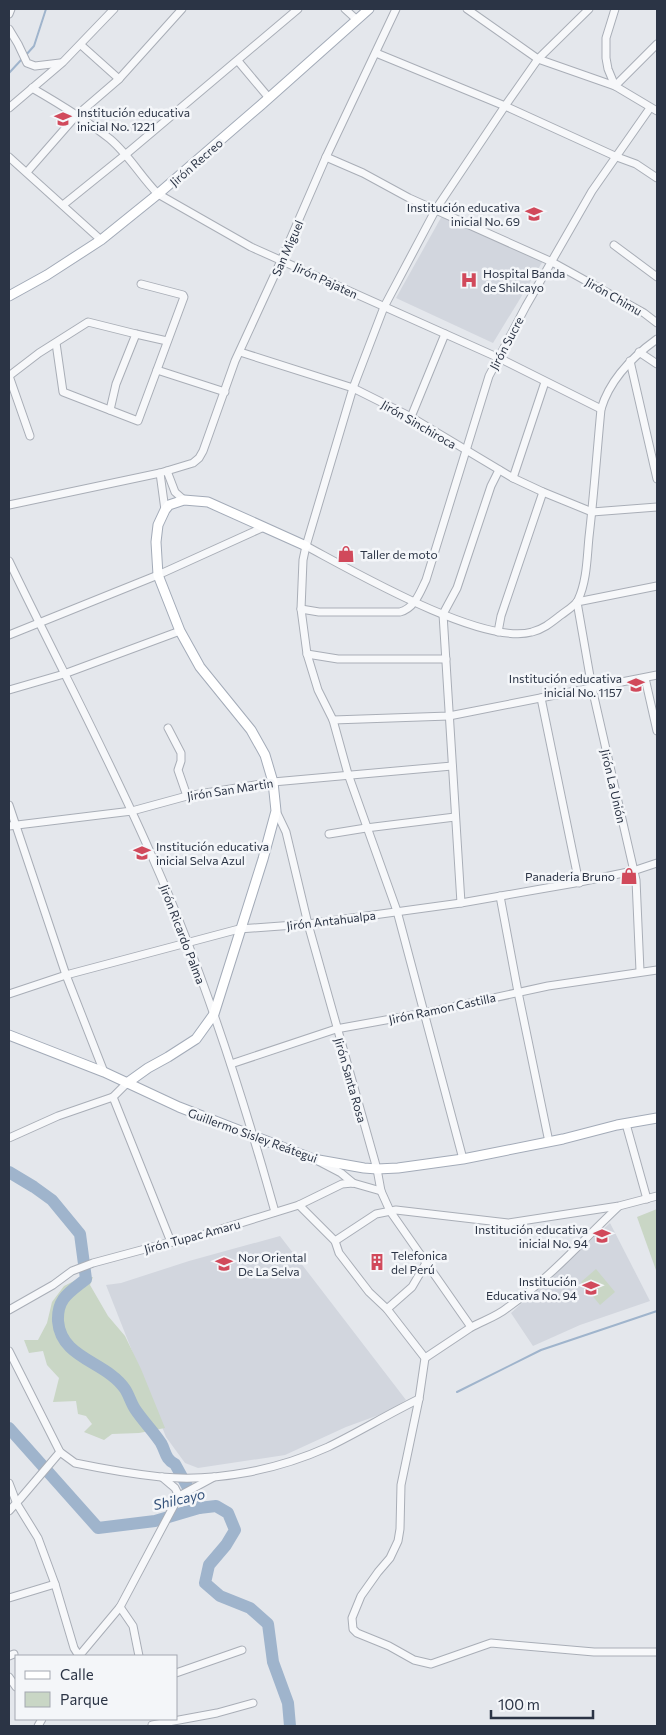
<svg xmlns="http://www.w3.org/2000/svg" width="666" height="1735" font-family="Commissioner,sans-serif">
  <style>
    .built { fill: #d2d6de }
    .green { fill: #c9d6c5 }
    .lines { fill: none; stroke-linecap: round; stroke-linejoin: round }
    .stream { stroke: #9fb4cc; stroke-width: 2 }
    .river { stroke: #9fb4cc; stroke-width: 12 }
    .minor-casing { stroke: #a9aeb7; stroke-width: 9 }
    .major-casing { stroke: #a3abb8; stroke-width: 11 }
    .minor { stroke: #f7f8fa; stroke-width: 7 }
    .major { stroke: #fff; stroke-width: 9 }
    .labels { text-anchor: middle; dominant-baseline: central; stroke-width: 5; stroke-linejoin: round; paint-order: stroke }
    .poi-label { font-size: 12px; fill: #2b3445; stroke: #f4f6f9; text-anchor: start }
    .street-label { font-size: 12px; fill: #2b3445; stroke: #f4f6f9 }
    .water-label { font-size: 14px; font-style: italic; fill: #34527a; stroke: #f4f6f9 }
  </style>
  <rect width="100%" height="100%" fill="#e4e7ec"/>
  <g class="built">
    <path d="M443,214L543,261L493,343L396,298Z"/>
    <path d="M610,1223L650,1301L580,1325L533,1346L511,1313Z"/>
    <path d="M280,1236L406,1400L387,1412L346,1427L285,1455L198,1468L185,1463L166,1437L106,1285L121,1283L189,1261Z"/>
  </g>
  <g class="green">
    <path d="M657,1209V1273L637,1217Z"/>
    <path d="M596,1269L615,1292L600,1305L581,1282Z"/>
    <path d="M93,1277L90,1285L108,1316L125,1336L141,1369L165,1428L139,1433L112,1434L104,1440L84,1432L92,1424L86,1416L78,1414L76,1401L53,1402L59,1378L47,1365L43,1351L29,1353L24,1340H38L47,1323L52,1302L64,1286L78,1279Z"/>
  </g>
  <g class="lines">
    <g class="stream">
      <path d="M25,56L34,46L46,9"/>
      <path d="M9,73L22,59"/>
      <path d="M457,1392L541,1350L657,1311"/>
    </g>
    <g class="river">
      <path d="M9,1172L34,1187L52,1200L80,1234L86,1279C70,1292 57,1298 58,1321C61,1359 106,1361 125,1389C129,1395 131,1403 135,1409C143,1421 153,1431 161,1443C166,1452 165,1459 175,1464L199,1508"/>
      <path d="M9,1428L98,1528L155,1521L199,1508L216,1506L228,1513L235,1530L226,1545L209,1565L205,1583L220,1596L250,1608L268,1624L273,1662L288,1703L290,1726"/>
    </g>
    <g class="minor-casing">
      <g id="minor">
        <path d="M345,9L357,20"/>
        <path d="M467,9L538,59L615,86L657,44"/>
        <path d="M615,9L606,38V58L608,69L615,86L657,111"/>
        <path d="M9,14L11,9"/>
        <path d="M9,29L18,44L27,63L35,66L60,63"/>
        <path d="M81,45L119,79"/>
        <path d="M376,53L505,106L617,157L636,164L657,178"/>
        <path d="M238,61L269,98"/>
        <path d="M32,88C58,103 86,120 110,139C129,155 141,177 158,194L251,247L499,358L601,409"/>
        <path d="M9,108L63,62L114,9"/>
        <path d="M9,157L101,240"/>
        <path d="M326,157L363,173L409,198L552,262L644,313L657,323"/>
        <path d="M27,172L76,116L119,79L182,9"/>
        <path d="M63,205L125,155L298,9"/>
        <path d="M614,245L657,277"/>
        <path d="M56,343L63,392L138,421L184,297L183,295L141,284"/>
        <path d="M240,352L353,388L411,417L513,478L543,492L592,512L657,507"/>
        <path d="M639,352L657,364"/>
        <path d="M630,361L657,479"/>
        <path d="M157,370L225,392"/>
        <path d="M9,376L39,353L88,322L136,334L167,341"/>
        <path d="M9,376L30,436"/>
        <path d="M110,410L116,384L136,334"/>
        <path d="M411,417L445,334"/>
        <path d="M167,471L175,492L184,500"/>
        <path d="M160,473L165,510"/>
        <path d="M513,478L545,382"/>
        <path d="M9,505L160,473L193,463L199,458L203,451L235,361L280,263L326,157L396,9"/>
        <path d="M306,546C353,571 482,646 532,632C544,629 552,622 561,615C566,611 575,606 578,600C587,581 587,557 589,537C594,494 597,451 601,409C610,379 632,357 657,339"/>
        <path d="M9,561C57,661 110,759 154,861C204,974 242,1093 275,1212"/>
        <path d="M301,609L319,612H400C415,608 420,592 426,580L489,376L526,306L592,191L650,108"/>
        <path d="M498,632L501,616L543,492"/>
        <path d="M9,635L158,575L264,527"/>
        <path d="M307,654L338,659H446"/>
        <path d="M645,678L657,731"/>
        <path d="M9,690L64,674L180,631"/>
        <path d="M541,698L579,883"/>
        <path d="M333,720L449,716L657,675"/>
        <path d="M168,728L181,753V761L178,770L187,796"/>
        <path d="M9,805L66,975L104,1072"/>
        <path d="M276,811L286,832L308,924L377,1169L381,1191L390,1211L471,1327"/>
        <path d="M9,826L132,811L187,796L273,782L452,766"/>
        <path d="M329,834L366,828L455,817"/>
        <path d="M500,896L518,992L549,1142"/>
        <path d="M461,903L443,614L457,588L491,486L499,470"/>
        <path d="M640,971L636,880L592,688L577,602L657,586"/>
        <path d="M9,994L66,975L239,929L308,924L461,903L575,883L633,871L657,863"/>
        <path d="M231,1064L336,1029L424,1013L548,986L657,970"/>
        <path d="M127,1083L113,1097L171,1242"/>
        <path d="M626,1124L647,1199"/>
        <path d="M9,1138L58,1116L113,1097"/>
        <path d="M463,1159L397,911L348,774L333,720L318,690L307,654L301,609L303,560L306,546L353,388L384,307L436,209L505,106L538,59L589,9"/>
        <path d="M320,1162L341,1173L353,1183"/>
        <path d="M299,1205L335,1241L339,1253L369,1292L387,1309L425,1358L419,1399L401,1485L400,1529L398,1541L390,1558L378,1572L361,1596L352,1618L353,1629L357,1633L389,1646L414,1660L431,1664L491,1643L594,1652H657"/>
        <path d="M335,1241L376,1214L396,1210L508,1223L619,1206L657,1196"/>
        <path d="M387,1309L412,1287L426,1263"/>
        <path d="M9,1310L53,1285L72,1271L93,1263L171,1242L176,1243L299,1205L342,1184L353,1183L381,1191"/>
        <path d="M9,1351L60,1452L75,1463C104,1469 133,1474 161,1477C217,1482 277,1470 328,1447C359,1432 388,1414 419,1399"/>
        <path d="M425,1358C440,1348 455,1338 470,1328C482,1321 496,1317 507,1308C549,1279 582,1241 618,1207"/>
        <path d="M9,1483L17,1504L38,1538L55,1584L74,1648L79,1656L120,1607L179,1496L175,1488L162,1477"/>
        <path d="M179,1496L214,1477"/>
        <path d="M9,1511L20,1499L60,1452"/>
        <path d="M9,1598L55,1584"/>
        <path d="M120,1607L133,1626L139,1656"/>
        <path d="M9,1656L14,1654"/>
        <path d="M176,1673L242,1650"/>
        <path d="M9,1677L16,1687"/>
        <path d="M152,1725L217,1713L253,1703"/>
        <path d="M38,1726L42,1719"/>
      </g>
    </g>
    <g class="major-casing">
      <g id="major">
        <path d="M9,296L47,275L101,240L158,194L261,105L369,9"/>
        <path d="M9,1035L104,1072L179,1107L313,1159L364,1168L377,1169L398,1168L463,1159L563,1139L617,1125L657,1118"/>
        <path d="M127,1083L148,1068L168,1057L196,1039L214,1014L263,859L276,811L273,782L265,755L251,730L200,667L180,631L158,575L156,542L158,525L165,510L169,505L184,500L208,502L306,546"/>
      </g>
    </g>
    <use href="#minor" class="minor"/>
    <use href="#major" class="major"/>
  </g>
  <defs>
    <g id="school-bare" transform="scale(1.35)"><path d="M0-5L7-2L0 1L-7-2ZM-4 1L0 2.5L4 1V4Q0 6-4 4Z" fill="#d1495b" stroke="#f4f6f9" stroke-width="2.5" paint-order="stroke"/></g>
    <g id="hospital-bare" transform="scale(1.35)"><path d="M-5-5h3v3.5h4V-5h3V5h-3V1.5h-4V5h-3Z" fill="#d1495b" stroke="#f4f6f9" stroke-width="2.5" paint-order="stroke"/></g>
    <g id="shop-bare" transform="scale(1.35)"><path d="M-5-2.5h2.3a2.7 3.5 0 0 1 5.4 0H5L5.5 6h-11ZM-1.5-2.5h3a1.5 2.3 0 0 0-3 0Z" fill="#d1495b" stroke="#f4f6f9" stroke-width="2.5" paint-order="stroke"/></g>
    <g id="building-bare" transform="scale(1.35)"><path d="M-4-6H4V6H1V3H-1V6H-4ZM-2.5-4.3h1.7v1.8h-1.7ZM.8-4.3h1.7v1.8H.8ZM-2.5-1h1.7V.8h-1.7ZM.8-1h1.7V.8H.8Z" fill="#d1495b" stroke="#f4f6f9" stroke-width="2.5" paint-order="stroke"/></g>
  </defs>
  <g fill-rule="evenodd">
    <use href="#school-bare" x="63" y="119"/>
    <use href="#school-bare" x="534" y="214"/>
    <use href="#hospital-bare" x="469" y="280"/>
    <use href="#shop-bare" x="346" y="554"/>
    <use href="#school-bare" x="636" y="685"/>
    <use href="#school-bare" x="142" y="853"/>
    <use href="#shop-bare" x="629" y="876"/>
    <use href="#school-bare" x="602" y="1236"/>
    <use href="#building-bare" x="377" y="1262"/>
    <use href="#school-bare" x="224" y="1264"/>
    <use href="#school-bare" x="591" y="1288"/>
  </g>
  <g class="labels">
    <g class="poi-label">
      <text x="77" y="112">Institución educativa<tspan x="77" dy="14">inicial No. 1221</tspan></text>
      <text x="520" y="207" text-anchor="end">Institución educativa<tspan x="520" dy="14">inicial No. 69</tspan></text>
      <text x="483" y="273">Hospital Banda<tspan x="483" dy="14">de Shilcayo</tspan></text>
      <text x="360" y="554">Taller de moto</text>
      <text x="622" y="678" text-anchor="end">Institución educativa<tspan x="622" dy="14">inicial No. 1157</tspan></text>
      <text x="156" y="846">Institución educativa<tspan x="156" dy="14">inicial Selva Azul</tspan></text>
      <text x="615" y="876" text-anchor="end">Panaderia Bruno</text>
      <text x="588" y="1229" text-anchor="end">Institución educativa<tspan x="588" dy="14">inicial No. 94</tspan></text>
      <text x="391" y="1255">Telefonica<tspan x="391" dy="14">del Perú</tspan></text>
      <text x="238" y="1257">Nor Oriental<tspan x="238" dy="14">De La Selva</tspan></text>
      <text x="577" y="1281" text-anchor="end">Institución<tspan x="577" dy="14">Educativa No. 94</tspan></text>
    </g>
    <g class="street-label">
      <text transform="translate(196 162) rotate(-41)">Jirón Recreo</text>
      <text transform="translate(287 248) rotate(-66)">San Miguel</text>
      <text transform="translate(326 280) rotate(25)">Jirón Pajaten</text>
      <text transform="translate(614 296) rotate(30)">Jirón Chimu</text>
      <text transform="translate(506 343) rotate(-62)">Jirón Sucre</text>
      <text transform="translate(419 424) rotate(30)">Jirón Sinchiroca</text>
      <text transform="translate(614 786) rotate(77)">Jirón La Unión</text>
      <text transform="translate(230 789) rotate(-9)">Jirón San Martin</text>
      <text transform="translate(331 920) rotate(-7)">Jirón Antahualpa</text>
      <text transform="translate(183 934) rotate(69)">Jirón Ricardo Palma</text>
      <text transform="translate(442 1008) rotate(-12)">Jirón Ramon Castilla</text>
      <text transform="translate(351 1080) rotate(74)">Jirón Santa Rosa</text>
      <text transform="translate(253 1135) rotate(20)">Guillermo Sisley Reátegui</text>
      <text transform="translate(192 1236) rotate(-15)">Jirón Tupac Amaru</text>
    </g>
    <g class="water-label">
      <text transform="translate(179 1499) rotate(-13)">Shilcayo</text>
    </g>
  </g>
  <rect width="666" height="1735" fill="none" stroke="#2b3445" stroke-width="20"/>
  <rect x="15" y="1655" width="162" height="65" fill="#f4f6f9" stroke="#a4a8b1"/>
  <rect x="25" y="1671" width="25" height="8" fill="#ffffff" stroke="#a4a8b1"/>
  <text x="60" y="1680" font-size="15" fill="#2b3445">Calle</text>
  <rect x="25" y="1692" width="25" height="15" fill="#c9d6c5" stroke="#a4a8b1"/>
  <text x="60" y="1705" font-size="15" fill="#2b3445">Parque</text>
  <path d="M491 1710v8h102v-8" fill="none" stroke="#2b3445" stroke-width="2.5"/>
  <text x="498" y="1710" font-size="15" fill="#2b3445" stroke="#f4f6f9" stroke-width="4" paint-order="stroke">100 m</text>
</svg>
